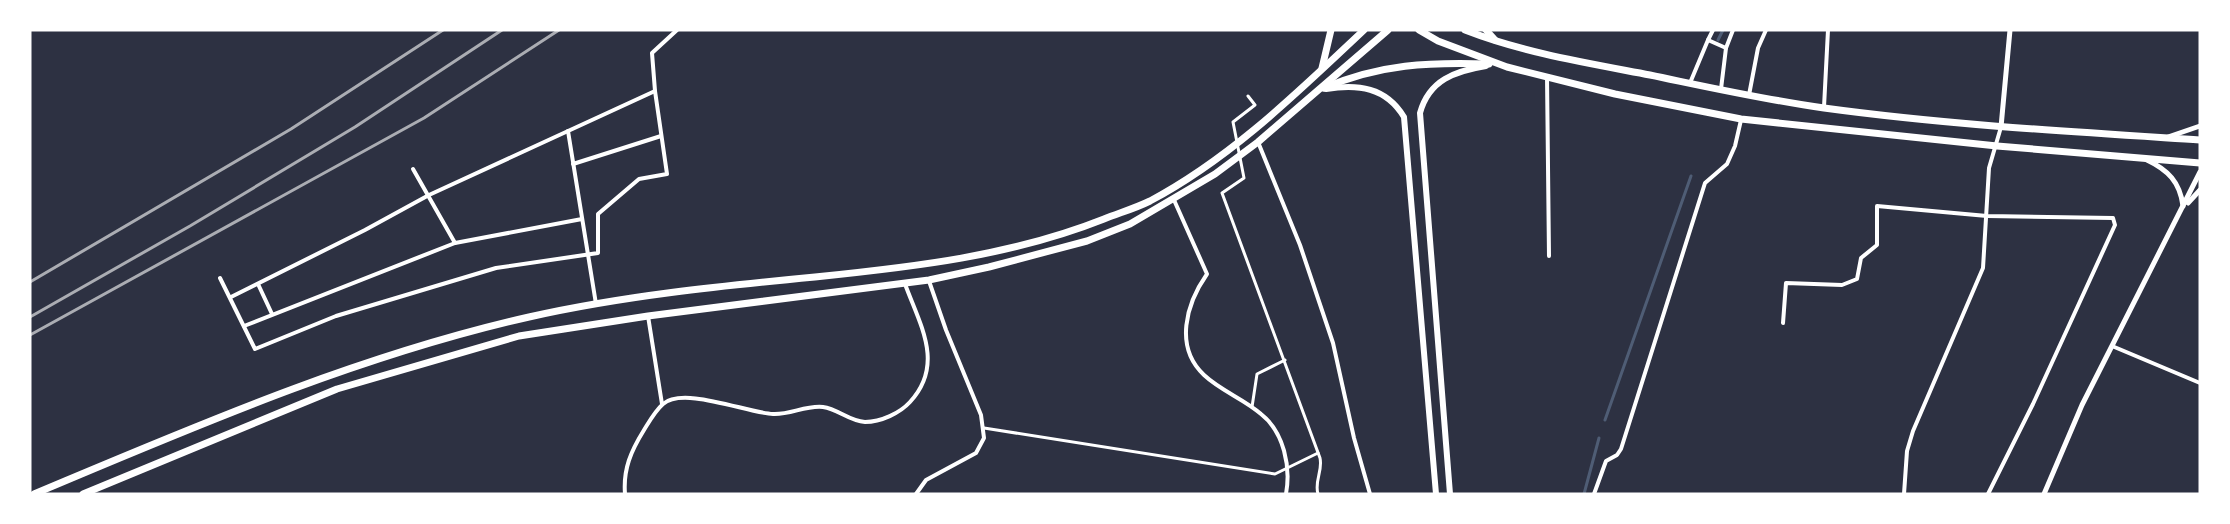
<svg xmlns="http://www.w3.org/2000/svg" width="2230" height="524" font-family="'Titillium Web',sans-serif">
  <style>
    .lines { fill: none; stroke-linecap: round; stroke-linejoin: round }
    .stream { stroke: #4f5d75; stroke-width: 3 }
    .pedestrian { stroke: #fff; stroke-width: 3 }
    .minor { stroke: #fff; stroke-width: 4 }
    .tertiary { stroke: #fff; stroke-width: 5 }
    .secondary { stroke: #fff; stroke-width: 6 }
    .primary { stroke: #fff; stroke-width: 7 }
    .rail { stroke: #abadb3; stroke-width: 3 }
  </style>
  <rect width="100%" height="100%" fill="#2d3142"/>
  <g class="lines">
    <g class="stream">
      <path d="M1718,40L1723,30"/>
      <path d="M1605,420L1691,176"/>
      <path d="M1584,494L1599,438"/>
    </g>
    <g class="pedestrian">
      <path d="M1248,96L1255,105L1233,122L1244,178L1222,193L1320,458C1323,471 1314,481 1318,494"/>
      <path d="M1252,407L1257,374L1285,360"/>
      <path d="M984,428L1275,474L1318,453"/>
    </g>
    <g class="minor">
      <path d="M1708,40L1713,30"/>
      <path d="M1547,76L1549,256"/>
      <path d="M1690,83L1708,40L1726,48L1733,30"/>
      <path d="M1721,89L1726,48"/>
      <path d="M1749,95L1758,48L1766,30"/>
      <path d="M1824,107L1828,30"/>
      <path d="M568,131L596,304"/>
      <path d="M1258,142L1300,245L1333,343L1354,438L1370,494"/>
      <path d="M573,164L661,136"/>
      <path d="M413,169L455,243"/>
      <path d="M1174,200L1207,274C1186,304 1174,347 1204,375C1221,391 1244,399 1261,414C1284,432 1291,467 1286,494"/>
      <path d="M220,278L255,349L336,316L496,268L598,253V214L639,179L667,174L655,91L652,53L677,30"/>
      <path d="M258,284L272,314"/>
      <path d="M231,297L365,230L429,195L655,91"/>
      <path d="M648,316L662,404"/>
      <path d="M1783,323L1786,283L1842,285L1857,279L1861,258L1877,245V206L1987,216L2113,218L2115,225L2033,404L1988,494"/>
      <path d="M244,326L455,243L582,219"/>
      <path d="M2112,346L2200,383"/>
      <path d="M625,494C623,469 631,451 644,430C649,422 655,411 663,404C683,386 748,413 773,414C790,415 806,405 823,407C838,409 849,421 865,422C881,422 900,413 910,402C945,364 920,325 905,284"/>
      <path d="M916,494L926,480L976,453L984,438L981,415L946,330L929,281"/>
      <path d="M1594,494L1606,461L1617,455L1621,449L1705,183L1727,164L1735,146L1741,120"/>
      <path d="M1904,494L1907,451L1913,431L1983,268L1989,168L2001,127"/>
    </g>
    <g class="tertiary">
      <path d="M2001,127L2010,30"/>
      <path d="M2168,137L2200,126"/>
      <path d="M2147,160C2168,170 2180,182 2183,206"/>
      <path d="M2188,203L2200,190"/>
      <path d="M2044,494L2082,405L2200,172"/>
    </g>
    <g class="secondary">
      <path d="M1326,89C1358,84 1386,87 1404,117L1436,494"/>
      <path d="M1450,494L1420,113C1429,80 1455,71 1486,66"/>
    </g>
    <g class="primary">
      <path d="M1419,30L1438,41L1507,67L1615,94L1741,119L1997,146L2200,163"/>
      <path d="M1465,30C1524,53 1587,63 1650,75C1708,87 1766,100 1824,108C1949,125 2075,132 2200,140"/>
      <path d="M1486,30L1495,40"/>
      <path d="M1322,68L1331,30"/>
      <path d="M1324,88C1380,64 1429,62 1489,64"/>
      <path d="M34,494C196,426 357,356 529,317C622,296 720,286 815,277C913,267 1011,256 1104,219C1119,213 1136,208 1150,201C1231,158 1298,92 1364,30"/>
      <path d="M83,494L337,389L519,336L648,316L929,280L989,267L1087,241L1130,224L1215,174L1258,142L1388,30"/>
    </g>
    <g class="rail">
      <path d="M30,282L291,129L443,30"/>
      <path d="M30,317L190,226L355,127L502,30"/>
      <path d="M30,335L424,118L559,30"/>
    </g>
  </g>
  <rect width="2230" height="524" fill="none" stroke="#ffffff" stroke-width="63"/>
</svg>
